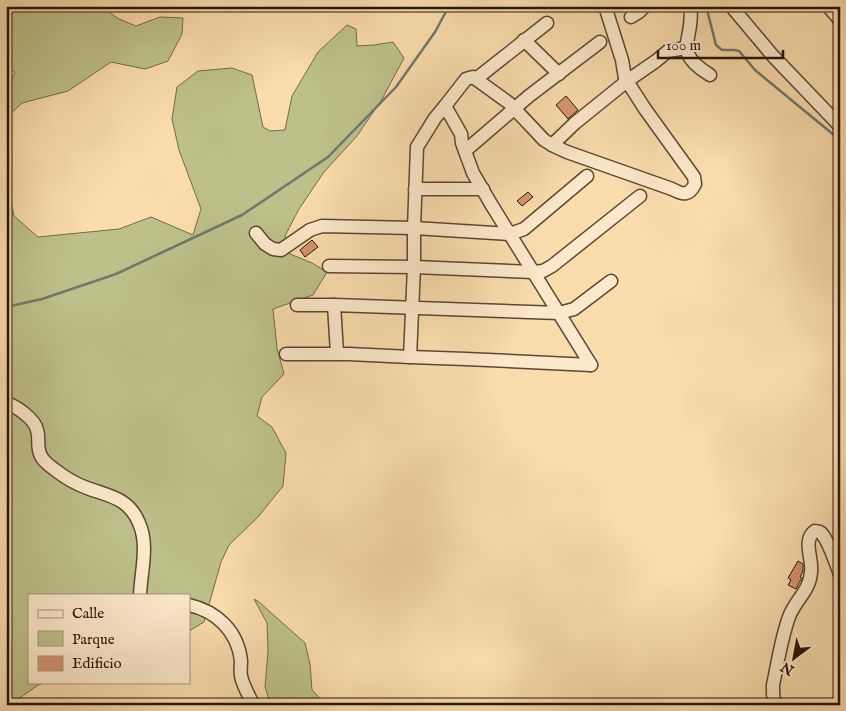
<svg xmlns="http://www.w3.org/2000/svg" width="846" height="711" font-family="'IM FELL English',serif">
  <style>
    .green { fill: #bdc08a; stroke: #716b4a }
    .lines { fill: none; stroke-linecap: round; stroke-linejoin: round }
    .stream { stroke: #6e796c; stroke-width: 2.5 }
    .building { fill: #d5946f; stroke: #251609 }
    .minor-casing { stroke: #5a4832; stroke-width: 15 }
    .minor { stroke: #fce8ca; stroke-width: 12 }
  </style>
  <rect width="100%" height="100%" fill="#fadcad"/>
  <filter id="stains"><feTurbulence type="fractalNoise" baseFrequency=".004" numOctaves="4"/><feColorMatrix values="0 0 0 0 .2 0 0 0 0 .09 0 0 0 0 .02 0 0 0 .5 -.17"/></filter>
  <radialGradient id="worn" r=".72"><stop offset=".6" stop-color="#630" stop-opacity="0"/><stop offset="1" stop-color="#630" stop-opacity=".3"/></radialGradient>
  <g class="green">
    <path d="M6,6H100L119,19L136,26L160,17L183,18L182,34L168,61L145,69L111,62L68,91L22,103L7,117L6,119V91L8,89L15,72L6,67Z"/>
    <path d="M347,25L356,29L357,46L374,45L393,42L404,58L382,99L357,136L324,172L299,209L285,236L290,254L312,263L327,272L313,295L273,309L277,348L284,374L262,397L257,416L272,427L286,453L283,486L258,517L229,545L221,562L204,622L189,631V595H29V682H49L38,685L10,705H6V172L14,216L38,237L119,229L151,217L193,235L201,209L179,150L172,119L177,87L198,71L232,68L252,75L263,127L270,131L285,130L292,96L318,52Z"/>
    <path d="M254,599L259,602L305,643L310,664L312,690L326,705H271L265,687L268,651L267,623Z"/>
  </g>
  <g class="lines">
    <g class="stream">
      <path d="M706,6L716,45L722,50H734L739,51L755,70L840,140"/>
      <path d="M6,307L42,299L116,274L242,215L328,157L396,87L435,32L449,6"/>
    </g>
  </g>
  <g class="building">
    <path d="M566,96L578,110L568,119L556,105Z"/>
    <path d="M528,192L533,197L522,206L517,201Z"/>
    <path d="M312,240L318,247L305,257L300,250Z"/>
    <path d="M798,561L803,564V571L800,577L802,578L800,581L796,589L788,585L791,580L788,578Z"/>
  </g>
  <g class="lines">
    <g class="minor-casing">
      <g id="minor">
        <path d="M690,6C696,40 669,50 710,75"/>
        <path d="M731,6L773,56L840,126"/>
        <path d="M828,6L840,20"/>
        <path d="M631,17L639,12L645,6"/>
        <path d="M524,40L559,74"/>
        <path d="M476,79L547,23"/>
        <path d="M552,145L575,123L627,81L656,61L668,51L686,48"/>
        <path d="M465,151L529,96L600,42"/>
        <path d="M415,189H483"/>
        <path d="M256,233L265,244L273,249L281,250L310,230L322,226L414,228L510,234L524,229L587,176"/>
        <path d="M329,266L414,267L533,272L543,271L552,266L640,196"/>
        <path d="M297,305H334"/>
        <path d="M337,353L334,305L559,313L574,309L611,281"/>
        <path d="M286,354H349L410,357L414,267V228L417,147L435,118L445,106"/>
        <path d="M410,357L466,359L591,365"/>
        <path d="M591,365L491,204L473,173L462,143L461,134L445,106L466,79L473,77L509,103L544,140L552,145L567,152L672,189C683,195 689,196 695,184L694,177L645,109L625,78L622,60L605,6"/>
        <path d="M6,403C16,406 35,419 37,430C40,439 36,447 41,456C43,461 50,466 54,469C64,477 76,484 87,488C109,496 129,498 139,523C149,545 141,571 140,595"/>
        <path d="M189,605C216,611 238,631 241,661C241,666 240,671 241,676C243,686 249,695 253,705"/>
        <path d="M775,705L773,694V685C778,662 781,639 789,617C795,600 810,591 811,572C813,559 802,540 815,531C818,532 820,531 822,534C829,542 836,564 840,574"/>
      </g>
    </g>
    <use href="#minor" class="minor"/>
  </g>
  <rect width="846" height="711" fill="none" stroke="#fadcad" stroke-width="25"/>
  <rect x="8" y="8" width="831" height="696" fill="none" stroke="#251609" stroke-width="2.5"/>
  <rect x="12" y="12" width="821" height="686" fill="none" stroke="#251609"/>
  <rect x="28" y="594" width="162" height="90" fill="#fce8ca" stroke="#a6947d"/>
  <rect x="38" y="610" width="25" height="8" fill="#fce8ca" stroke="#a6947d"/>
  <text x="72" y="618" font-size="15" fill="#251609">Calle</text>
  <rect x="38" y="631" width="25" height="15" fill="#bdc08a" stroke="#a6947d"/>
  <text x="72" y="644" font-size="15" fill="#251609">Parque</text>
  <rect x="38" y="656" width="25" height="15" fill="#d5946f" stroke="#a6947d"/>
  <text x="72" y="668" font-size="15" fill="#251609">Edificio</text>
  <g transform="translate(794 658) rotate(212)" stroke="#fce8ca" stroke-width="4" paint-order="stroke">
  <path d="M0-4L9 19L0 12L-9 19Z" fill="#251609"/>
  <text y="-8" font-size="14" font-weight="bold" text-anchor="middle" fill="#251609">N</text>
  </g>
  <path d="M658 50v8h125v-8" fill="none" stroke="#251609" stroke-width="2.5"/>
  <text x="666" y="50" font-size="15" fill="#251609" stroke="#fce8ca" stroke-width="4" paint-order="stroke">100 m</text>
  <rect width="100%" height="100%" filter="url(#stains)"/>
  <rect width="100%" height="100%" fill="url(#worn)"/>
</svg>
